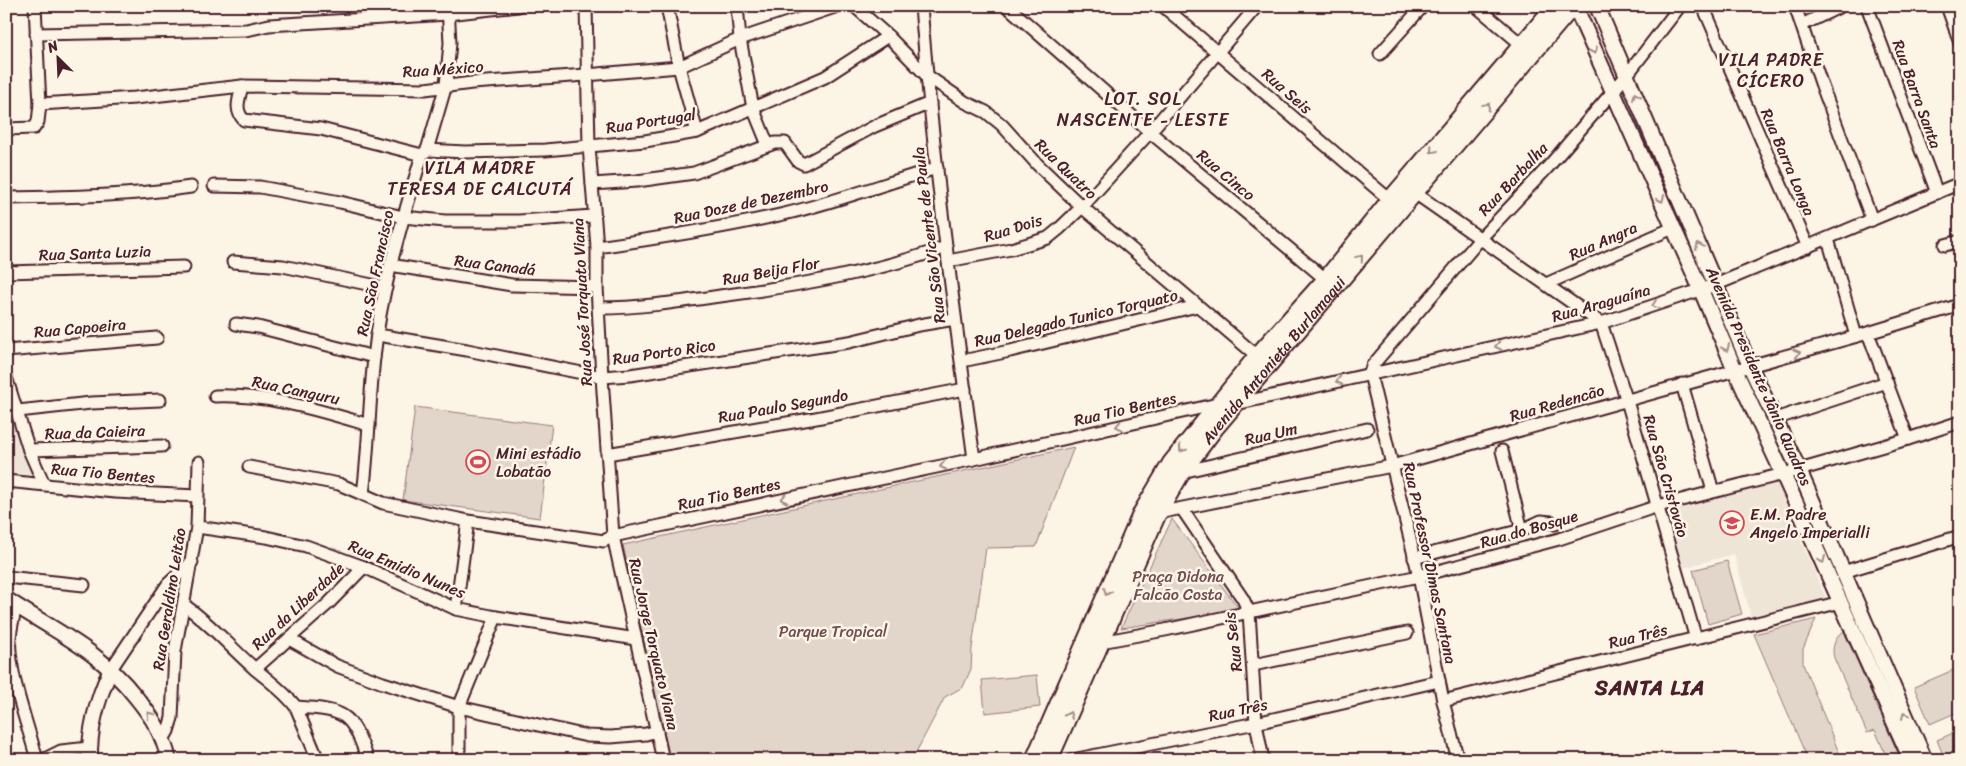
<svg xmlns="http://www.w3.org/2000/svg" width="1966" height="766" font-family="Sriracha,sans-serif">
  <style>
    .built { fill: #eee5d7 }
    .green { fill: #e2d5ca; stroke: #967a7a }
    .lines { fill: none; stroke-linecap: round; stroke-linejoin: round }
    .minor-casing { stroke: #4a1f2b; stroke-width: 15 }
    .tertiary-casing { stroke: #4a1f2b; stroke-width: 18 }
    .secondary-casing { stroke: #4a1f2b; stroke-width: 20 }
    .minor { stroke: #fcf5e5; stroke-width: 11 }
    .tertiary { stroke: #fcf5e5; stroke-width: 14 }
    .secondary { stroke: #fcf5e5; stroke-width: 16 }
    .oneway { stroke: #a38a88 }
    .labels { text-anchor: middle; dominant-baseline: central; stroke-width: 5; stroke-linejoin: round; paint-order: stroke }
    .street-label { font-size: 16px; fill: #4a1f2b; stroke: #fcf5e5 }
    .poi-label { font-size: 16px; fill: #4a1f2b; stroke: #fcf5e5; text-anchor: start }
    .park-label { font-size: 16px; fill: #704c53; stroke: #fcf5e5 }
    .neighbourhood-label { font-size: 18px; letter-spacing: 1px; fill: #4a1f2b; stroke: #fcf5e5 }
    .district-label { font-size: 21px; font-weight: bold; letter-spacing: 1px; fill: #4a1f2b; stroke: #fcf5e5 }
  </style>
  <rect width="100%" height="100%" fill="#fcf5e5"/>
  <filter id="ink" filterUnits="userSpaceOnUse"><feTurbulence type="fractalNoise" baseFrequency=".02" numOctaves="2"/><feDisplacementMap in="SourceGraphic" scale="10" xChannelSelector="R" yChannelSelector="G"/><feConvolveMatrix kernelMatrix="1 2 1 2 8 2 1 2 1" color-interpolation-filters="sRGB"/></filter>
  <g filter="url(#ink)">
    <g class="built">
      <path d="M6,400L32,474L6,476Z"/>
      <path d="M1778,483L1798,535L1826,598L1751,617L1734,554L1683,568L1667,512Z"/>
    </g>
    <g class="green">
      <path d="M415,407L552,425L540,518L403,500Z"/>
      <path d="M1074,447L1036,547L986,548L972,648L971,669L963,687L945,697L912,760H670L623,545Z"/>
      <path d="M1172,519L1240,610L1121,628Z"/>
      <path d="M1727,561L1742,614L1708,624L1693,570Z"/>
      <path d="M1816,619L1803,649V664L1842,760H1808L1754,634Z"/>
      <path d="M1844,631L1901,760H1888L1875,730L1867,733L1834,658C1831,648 1835,637 1844,631Z"/>
      <path d="M1960,667V711L1930,724L1914,687Z"/>
      <path d="M1037,675L1040,707L985,713L982,680Z"/>
      <path d="M1960,730V760H1945L1937,740Z"/>
    </g>
    <g class="lines">
      <g class="minor-casing">
        <g id="minor">
          <path d="M586,6L589,146L597,247V287L602,377L613,536L663,760"/>
          <path d="M667,6L679,67L697,132"/>
          <path d="M737,6L740,39L753,108L768,145"/>
          <path d="M854,6L888,36L926,75L965,102L986,112L1002,125L1038,165L1082,207L1257,356"/>
          <path d="M921,6C933,158 954,309 974,459"/>
          <path d="M1007,6L1150,132L1330,283"/>
          <path d="M1163,6L1390,200"/>
          <path d="M1476,6L1521,44"/>
          <path d="M1703,6L1808,247"/>
          <path d="M1795,6L1821,83L1872,220"/>
          <path d="M1867,6L1937,193"/>
          <path d="M1947,6L1960,43"/>
          <path d="M1802,25L1841,6"/>
          <path d="M36,34L246,30L269,25L448,14L518,6"/>
          <path d="M1380,54L1423,6"/>
          <path d="M242,86C239,99 234,110 244,120L321,129L422,155"/>
          <path d="M40,104L135,98L242,86L425,89L472,83L586,75L679,67L740,39L838,6"/>
          <path d="M6,129L34,128L38,122L40,104L35,6"/>
          <path d="M427,150L465,152L545,150L645,141L697,132L825,77L888,36"/>
          <path d="M592,184L637,181L694,173L775,143H785L798,161L804,164L875,126L930,103"/>
          <path d="M214,186L260,187L340,202L403,217L445,221H519L594,216"/>
          <path d="M1415,193L1601,323L1627,401L1696,639"/>
          <path d="M6,198C68,197 130,196 191,187"/>
          <path d="M1828,239L1856,336"/>
          <path d="M1945,245L1960,241"/>
          <path d="M597,247C660,238 723,228 784,214C836,202 886,183 937,168"/>
          <path d="M948,261L1011,249L1048,238L1059,229L1082,207L1150,132L1257,6"/>
          <path d="M233,262L283,266L386,288"/>
          <path d="M390,265L512,285L597,287"/>
          <path d="M6,272L184,267"/>
          <path d="M1546,284L1673,228"/>
          <path d="M599,308C639,308 679,302 720,296C795,286 874,273 946,247"/>
          <path d="M236,324L258,327L374,357"/>
          <path d="M1868,333L1908,439"/>
          <path d="M378,335L467,350L602,377L630,375L849,342L919,325L955,319"/>
          <path d="M6,351L157,338"/>
          <path d="M962,361L1010,351L1197,306"/>
          <path d="M6,377L29,450L44,484"/>
          <path d="M1682,384L1713,491"/>
          <path d="M215,396C268,394 318,410 369,425"/>
          <path d="M1236,404L1601,323L1715,285L1960,183"/>
          <path d="M18,411L91,403L160,400"/>
          <path d="M1775,419L1887,382"/>
          <path d="M29,450L162,446"/>
          <path d="M1502,451L1522,530"/>
          <path d="M607,454L816,418L965,389"/>
          <path d="M249,467L339,484L383,503L468,521L604,541L613,536L974,459L1218,404"/>
          <path d="M1182,472L1367,429"/>
          <path d="M6,481L115,492L197,496"/>
          <path d="M363,494C369,449 369,403 374,358C381,288 402,222 422,155L427,150L446,85L450,43L448,6"/>
          <path d="M1182,509L1243,599L1249,612L1256,723L1263,760"/>
          <path d="M1158,513L1392,466L1868,333L1960,305"/>
          <path d="M197,527L266,537L306,546L364,567L456,609L496,617L636,639"/>
          <path d="M1414,558L1522,530L1541,521L1551,522L1555,524"/>
          <path d="M1843,572L1960,536"/>
          <path d="M6,577L84,585"/>
          <path d="M184,605C210,623 230,647 254,668C269,681 284,691 296,707L318,760"/>
          <path d="M16,606C13,620 8,636 10,651C13,687 28,725 37,760"/>
          <path d="M456,609L468,521"/>
          <path d="M289,639L337,666L383,683L459,707L587,736L611,737L646,734L657,731"/>
          <path d="M1101,642L1165,630L1419,576L1559,539L1658,506L1799,470L1908,439L1960,422"/>
          <path d="M1253,665L1407,633"/>
          <path d="M111,669L168,584L192,562"/>
          <path d="M255,669L329,603L364,567"/>
          <path d="M1443,701L1841,602"/>
          <path d="M296,707C346,710 351,712 368,760"/>
          <path d="M164,738L168,731L172,718L175,651L197,527L199,462"/>
          <path d="M43,760L61,751L89,748"/>
          <path d="M459,760V707L496,617"/>
          <path d="M1072,760L1256,723L1439,681"/>
          <path d="M1458,760L1443,701L1419,576L1370,374L1372,366L1480,239L1548,167L1627,75L1680,6"/>
        </g>
      </g>
      <g class="tertiary-casing">
        <g id="tertiary">
          <path d="M1575,6L1701,290L1735,370L1783,474L1911,760"/>
          <path d="M1597,6L1750,366L1799,470L1925,760"/>
          <path d="M6,599C54,631 98,649 135,696C153,718 162,732 169,760"/>
          <path d="M90,760C89,729 98,697 111,669"/>
        </g>
      </g>
      <g class="secondary-casing">
        <g id="secondary">
          <path d="M1034,760L1142,512L1171,463L1257,356L1326,279L1390,200L1555,6"/>
          <path id="s1" d="M1049,760L1158,513L1182,472L1215,428L1573,6"/>
        </g>
      </g>
      <use href="#minor" class="minor"/>
      <use href="#tertiary" class="tertiary"/>
      <use href="#secondary" class="secondary"/>
    </g>
    <defs><path id="oneway-chevron" d="M-2-3.5L2.5 0L-2 3.5" fill="none" stroke-width="1.6" stroke-linecap="round" stroke-linejoin="round" transform="scale(1.25)"/></defs>
    <g class="oneway">
      <use href="#oneway-chevron" transform="translate(1594 51) rotate(66)"/>
      <use href="#oneway-chevron" transform="translate(1636 96) rotate(-113)"/>
      <use href="#oneway-chevron" transform="translate(1487 106) rotate(-50)"/>
      <use href="#oneway-chevron" transform="translate(1433 150) rotate(131)"/>
      <use href="#oneway-chevron" transform="translate(1661 199) rotate(66)"/>
      <use href="#oneway-chevron" transform="translate(1699 246) rotate(-113)"/>
      <use href="#oneway-chevron" transform="translate(1360 258) rotate(-50)"/>
      <use href="#oneway-chevron" transform="translate(1655 305) rotate(161)"/>
      <use href="#oneway-chevron" transform="translate(1498 346) rotate(168)"/>
      <use href="#oneway-chevron" transform="translate(1726 348) rotate(67)"/>
      <use href="#oneway-chevron" transform="translate(1797 353) rotate(-16)"/>
      <use href="#oneway-chevron" transform="translate(1339 381) rotate(168)"/>
      <use href="#oneway-chevron" transform="translate(1119 426) rotate(167)"/>
      <use href="#oneway-chevron" transform="translate(1182 449) rotate(127)"/>
      <use href="#oneway-chevron" transform="translate(943 466) rotate(168)"/>
      <use href="#oneway-chevron" transform="translate(784 499) rotate(168)"/>
      <use href="#oneway-chevron" transform="translate(1822 560) rotate(66)"/>
      <use href="#oneway-chevron" transform="translate(1107 592) rotate(114)"/>
      <use href="#oneway-chevron" transform="translate(150 715) rotate(-125)"/>
      <use href="#oneway-chevron" transform="translate(1069 715) rotate(-66)"/>
      <use href="#oneway-chevron" transform="translate(1905 715) rotate(-113)"/>
    </g>
  </g>
  <defs>
    <g id="stadium-ring" transform="scale(1.25)"><circle r="9.5" fill="#fcf5e5" stroke="#d1495b" stroke-width="1.5"/><path d="M0-5a6.5 5 0 1 0 0 10a6.5 5 0 1 0 0-10ZM-3.5-1.8h7v3.6h-7Z" fill="#d1495b"/></g>
    <g id="school-ring" transform="scale(1.25)"><circle r="9.5" fill="#fcf5e5" stroke="#d1495b" stroke-width="1.5"/><path d="M0-5L7-2L0 1L-7-2ZM-4 1L0 2.5L4 1V4Q0 6-4 4Z" fill="#d1495b"/></g>
  </defs>
  <g fill-rule="evenodd">
    <use href="#stadium-ring" x="478" y="462"/>
    <use href="#school-ring" x="1732" y="523"/>
  </g>
  <g class="labels">
    <g class="street-label">
      <text transform="translate(443 69) rotate(-4)">Rua México</text>
      <text transform="translate(1287 91) rotate(41)">Rua Seis</text>
      <text transform="translate(1917 94) rotate(70)">Rua Barra Santa</text>
      <text transform="translate(651 121) rotate(-9)">Rua Portugal</text>
      <text transform="translate(1788 162) rotate(67)">Rua Barra Longa</text>
      <text transform="translate(1066 169) rotate(44)">Rua Quatro</text>
      <text transform="translate(1226 175) rotate(40)">Rua Cinco</text>
      <text transform="translate(1513 179) rotate(-47)">Rua Barbalha</text>
      <text transform="translate(751 202) rotate(-12)">Rua Doze de Dezembro</text>
      <text transform="translate(1013 228) rotate(-17)">Rua Dois</text>
      <text transform="translate(929 235) rotate(-97)">Rua São Vicente de Paula</text>
      <text transform="translate(1603 241) rotate(-24)">Rua Angra</text>
      <text transform="translate(95 253) rotate(-2)">Rua Santa Luzia</text>
      <text transform="translate(495 265) rotate(7)">Rua Canadá</text>
      <text transform="translate(771 271) rotate(-10)">Rua Beija Flor</text>
      <text transform="translate(375 273) rotate(-78)">Rua São Francisco</text>
      <text transform="translate(582 302) rotate(-93)">Rua José Torquato Viana</text>
      <text transform="translate(1601 303) rotate(-16)">Rua Araguaína</text>
      <text transform="translate(1076 318) rotate(-13)">Rua Delegado Tunico Torquato</text>
      <text transform="translate(80 328) rotate(-5)">Rua Capoeira</text>
      <text transform="translate(664 352) rotate(-8)">Rua Porto Rico</text>
      <text stroke="none"><textPath href="#s1" startOffset="462">Avenida Antonieta Burlamaqui</textPath></text>
      <text transform="translate(1759 376) rotate(66)">Avenida Presidente Jânio Quadros</text>
      <text transform="translate(296 390) rotate(12)">Rua Canguru</text>
      <text transform="translate(1557 403) rotate(-16)">Rua Redencão</text>
      <text transform="translate(783 406) rotate(-10)">Rua Paulo Segundo</text>
      <text transform="translate(1125 409) rotate(-13)">Rua Tio Bentes</text>
      <text transform="translate(95 432) rotate(-2)">Rua da Caieira</text>
      <text transform="translate(1271 434) rotate(-13)">Rua Um</text>
      <text transform="translate(103 473) rotate(5)">Rua Tio Bentes</text>
      <text transform="translate(1666 476) rotate(74)">Rua São Cristovão</text>
      <text transform="translate(729 494) rotate(-12)">Rua Tio Bentes</text>
      <text transform="translate(1529 529) rotate(-16)">Rua do Bosque</text>
      <text transform="translate(1430 563) rotate(78)">Rua Professor Dimas Santana</text>
      <text transform="translate(407 569) rotate(23)">Rua Emidio Nunes</text>
      <text transform="translate(169 599) rotate(-81)">Rua Geraldino Leitão</text>
      <text transform="translate(298 606) rotate(-43)">Rua da Liberdade</text>
      <text transform="translate(1638 636) rotate(-14)">Rua Três</text>
      <text transform="translate(1233 642) rotate(-97)">Rua Seis</text>
      <text transform="translate(654 644) rotate(77)">Rua Jorge Torquato Viana</text>
      <text transform="translate(1238 710) rotate(-12)">Rua Três</text>
    </g>
    <g class="poi-label">
      <text x="496" y="453">Mini estádio<tspan x="496" dy="18">Lobatão</tspan></text>
      <text x="1750" y="514">E.M. Padre<tspan x="1750" dy="18">Angelo Imperialli</tspan></text>
    </g>
    <g class="park-label">
      <text x="1178" y="576">Praça Didona<tspan x="1178" dy="18">Falcão Costa</tspan></text>
      <text x="833" y="631">Parque Tropical</text>
    </g>
    <g class="neighbourhood-label">
      <text x="1771" y="60">VILA PADRE<tspan x="1771" dy="21">CÍCERO</tspan></text>
      <text x="1143" y="99">LOT. SOL<tspan x="1143" dy="21">NASCENTE - LESTE</tspan></text>
      <text x="480" y="168">VILA MADRE<tspan x="480" dy="21">TERESA DE CALCUTÁ</tspan></text>
    </g>
    <g class="district-label">
      <text x="1650" y="688">SANTA LIA</text>
    </g>
  </g>
  <rect width="1966" height="766" fill="none" stroke="#fcf5e5" stroke-width="25"/>
  <rect x="12" y="12" width="1941" height="741" fill="none" stroke="#4a1f2b" stroke-width="2" filter="url(#ink)"/>
  <g transform="translate(58 58) rotate(336)" stroke="#fcf5e5" stroke-width="4" paint-order="stroke">
  <path d="M0-4L9 19L0 12L-9 19Z" fill="#4a1f2b"/>
  <text y="-8" font-size="14" font-weight="bold" text-anchor="middle" fill="#4a1f2b">N</text>
  </g>
</svg>
